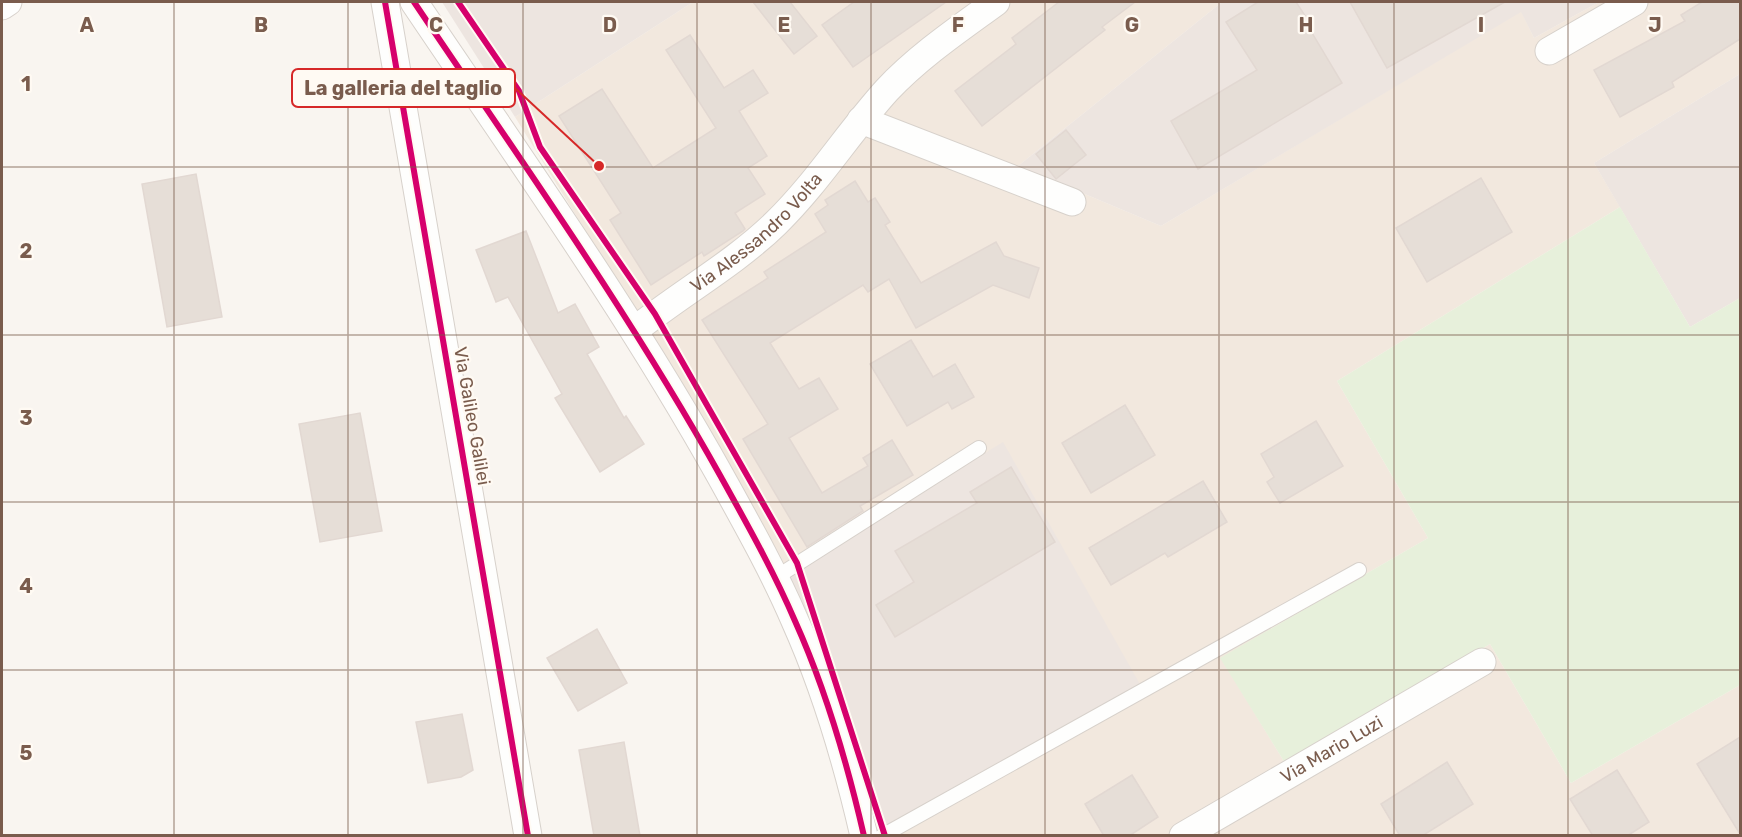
<svg xmlns="http://www.w3.org/2000/svg" width="1742" height="837" font-family="Rubik,sans-serif">
  <style>
    .residential { fill: #f2e8de }
    .industrial { fill: #ede5e0 }
    .green { fill: #e7f0db }
    .building { fill: #e6ded7; stroke: #e2d8d2; stroke-width: 1.5 }
    .lines { fill: none; stroke-linecap: round; stroke-linejoin: round }
    .lane-casing { stroke: #d7d1cb; stroke-width: 16 }
    .street-casing { stroke: #d7d1cb; stroke-width: 29 }
    .lane { stroke: #fefefd; stroke-width: 14 }
    .street { stroke: #fefefd; stroke-width: 27 }
    .cycleway-casing { stroke: #fffaf3; stroke-width: 10 }
    .cycleway { stroke: #d6006c; stroke-width: 6 }
    .grid { fill: none; stroke: #7a5c4d; stroke-width: 1.5; stroke-opacity: 0.55 }
    .labels { text-anchor: middle; dominant-baseline: central; stroke-width: 4.5; stroke-linejoin: round; paint-order: stroke }
    .street-label { font-size: 18px; fill: #7a5c4d; stroke: #fffaf3 }
    .grid-label { font-size: 20px; text-anchor: middle; font-weight: bold; fill: #7a5c4d; stroke: #fffaf3; stroke-width: 4.5; stroke-linejoin: round; paint-order: stroke }
    .leader { fill: none; stroke: #d62828; stroke-width: 2 }
    .callout-dot { fill: #d62828; stroke: #fffaf3; stroke-width: 2 }
    .callout { fill: #fffaf3; stroke: #d62828; stroke-width: 2 }
    .callout-label { font-size: 20px; text-anchor: middle; font-weight: bold; fill: #7a5c4d }
  </style>
  <rect width="100%" height="100%" fill="#f9f5f0"/>
  <path class="residential" d="M693,2H1222L1018,166L1161,226L1521,11L1534,38L1599,2H1740V74L1594,163L1620,207L1337,381L1428,538L1221,658L1285,763L1490,644L1571,783L1740,685V835H873L784,576L652,338L515,117Z"/>
  <g class="industrial">
    <path d="M442,2H693L515,117Z"/>
    <path d="M1222,2H1599L1534,38L1521,12L1161,226L1018,166Z"/>
    <path d="M1740,74V298L1690,327L1594,163Z"/>
    <path d="M1003,442L1141,686L873,835L784,576Z"/>
  </g>
  <path class="green" d="M1620,207L1690,327L1740,298V685L1571,783L1490,644L1285,763L1220,658L1428,538L1337,381Z"/>
  <g class="building">
    <path d="M753,2H790L817,36L794,54Z"/>
    <path d="M854,2H946L853,67L822,25Z"/>
    <path d="M1059,2H1135L1102,27L1105,30L982,126L955,91L1016,44L1012,38Z"/>
    <path d="M1258,2H1296L1306,17L1303,18L1342,83L1198,169L1171,121L1257,70L1226,22Z"/>
    <path d="M1350,2H1505L1387,68Z"/>
    <path d="M1702,2H1740V39L1672,82L1674,87L1620,117L1594,70L1685,21L1681,15Z"/>
    <path d="M690,35L724,88L753,70L768,93L739,111L767,156L748,168L765,194L735,213L745,229L743,231L704,256L702,252L651,285L610,220L621,213L559,116L602,89L653,168L716,128L666,50Z"/>
    <path d="M1066,130L1086,155L1056,179L1036,154Z"/>
    <path d="M196,174L222,317L167,327L142,184Z"/>
    <path d="M1481,178L1512,232L1427,282L1396,228Z"/>
    <path d="M855,181L868,202L875,198L890,222L885,225L921,283L996,242L1004,256L1039,268L1029,298L993,285L916,328L889,279L868,292L863,285L770,343L799,389L819,378L838,409L789,438L822,493L868,466L863,458L892,440L913,475L860,506L863,511L807,547L743,439L768,424L702,320L768,278L764,272L826,232L815,214L828,205L825,200Z"/>
    <path d="M526,231L558,313L575,304L599,347L587,354L624,418L626,416L644,444L600,472L555,398L562,394L508,297L496,302L476,250Z"/>
    <path d="M911,340L933,377L955,364L974,397L952,409L948,402L907,426L870,364Z"/>
    <path d="M1125,405L1155,455L1091,493L1062,443Z"/>
    <path d="M360,413L382,531L320,542L299,424Z"/>
    <path d="M1316,421L1343,466L1280,503L1267,482L1274,477L1261,454Z"/>
    <path d="M1011,467L1055,542L895,637L876,605L914,582L895,551L977,503L970,492Z"/>
    <path d="M1203,481L1227,522L1168,557L1165,553L1111,585L1089,548Z"/>
    <path d="M597,629L627,683L578,711L547,658Z"/>
    <path d="M462,714L473,770L461,777L428,783L416,722Z"/>
    <path d="M1740,737V834L1697,764Z"/>
    <path d="M624,742L640,836H594L579,750Z"/>
    <path d="M1447,762L1473,804L1422,836H1400L1381,804Z"/>
    <path d="M1617,770L1649,822L1627,836H1593L1570,799Z"/>
    <path d="M1132,775L1158,817L1129,836H1104L1085,804Z"/>
  </g>
  <g class="lines">
    <g class="lane-casing">
      <g id="lane">
        <path d="M775,578L979,448"/>
        <path d="M882,836L1359,570"/>
      </g>
    </g>
    <g class="street-casing">
      <g id="street">
        <path d="M385,2L528,836"/>
        <path d="M414,2C519,158 629,312 721,477C747,524 774,572 795,621C826,690 847,762 864,836"/>
        <path d="M2,6L8,2"/>
        <path d="M1549,51L1634,2"/>
        <path d="M861,120L1072,202"/>
        <path id="s1" d="M635,330C681,293 734,264 776,223C818,182 848,133 887,90C919,56 959,29 996,2"/>
        <path id="s2" d="M1183,836L1482,662"/>
      </g>
    </g>
    <use href="#lane" class="lane"/>
    <use href="#street" class="street"/>
    <g class="cycleway-casing">
      <g id="cycleway">
        <path d="M385,2L528,836"/>
        <path d="M414,2C519,158 629,312 721,477C747,524 774,572 795,621C826,690 847,762 864,836"/>
        <path d="M458,2L519,91L540,147L655,314L797,563L885,836"/>
      </g>
    </g>
    <use href="#cycleway" class="cycleway"/>
  </g>
  <path class="grid" d="M174,2V836M348,2V836M523,2V836M697,2V836M871,2V836M1045,2V836M1219,2V836M1394,2V836M1568,2V836M2,167H1740M2,335H1740M2,502H1740M2,670H1740"/>
  <g class="labels">
    <g class="street-label">
      <text stroke="none"><textPath href="#s1" startOffset="156">Via Alessandro Volta</textPath></text>
      <text transform="translate(472 416) rotate(80)">Via Galileo Galilei</text>
      <text stroke="none"><textPath href="#s2" startOffset="172">Via Mario Luzi</textPath></text>
    </g>
  </g>
  <g class="grid-label">
    <text x="87" y="32">A</text>
    <text x="261" y="32">B</text>
    <text x="436" y="32">C</text>
    <text x="610" y="32">D</text>
    <text x="784" y="32">E</text>
    <text x="958" y="32">F</text>
    <text x="1132" y="32">G</text>
    <text x="1306" y="32">H</text>
    <text x="1481" y="32">I</text>
    <text x="1655" y="32">J</text>
    <text x="26" y="91">1</text>
    <text x="26" y="258">2</text>
    <text x="26" y="425">3</text>
    <text x="26" y="593">4</text>
    <text x="26" y="760">5</text>
  </g>
  <path class="leader" d="M599 166L515 88"/>
  <circle class="callout-dot" cx="599" cy="166" r="6"/>
  <rect class="callout" x="292" y="69" width="223" height="38" rx="6"/>
  <g class="callout-label">
    <text x="403" y="95">La galleria del taglio</text>
  </g>
  <rect width="1742" height="837" fill="none" stroke="#7a5c4d" stroke-width="6"/>
</svg>
